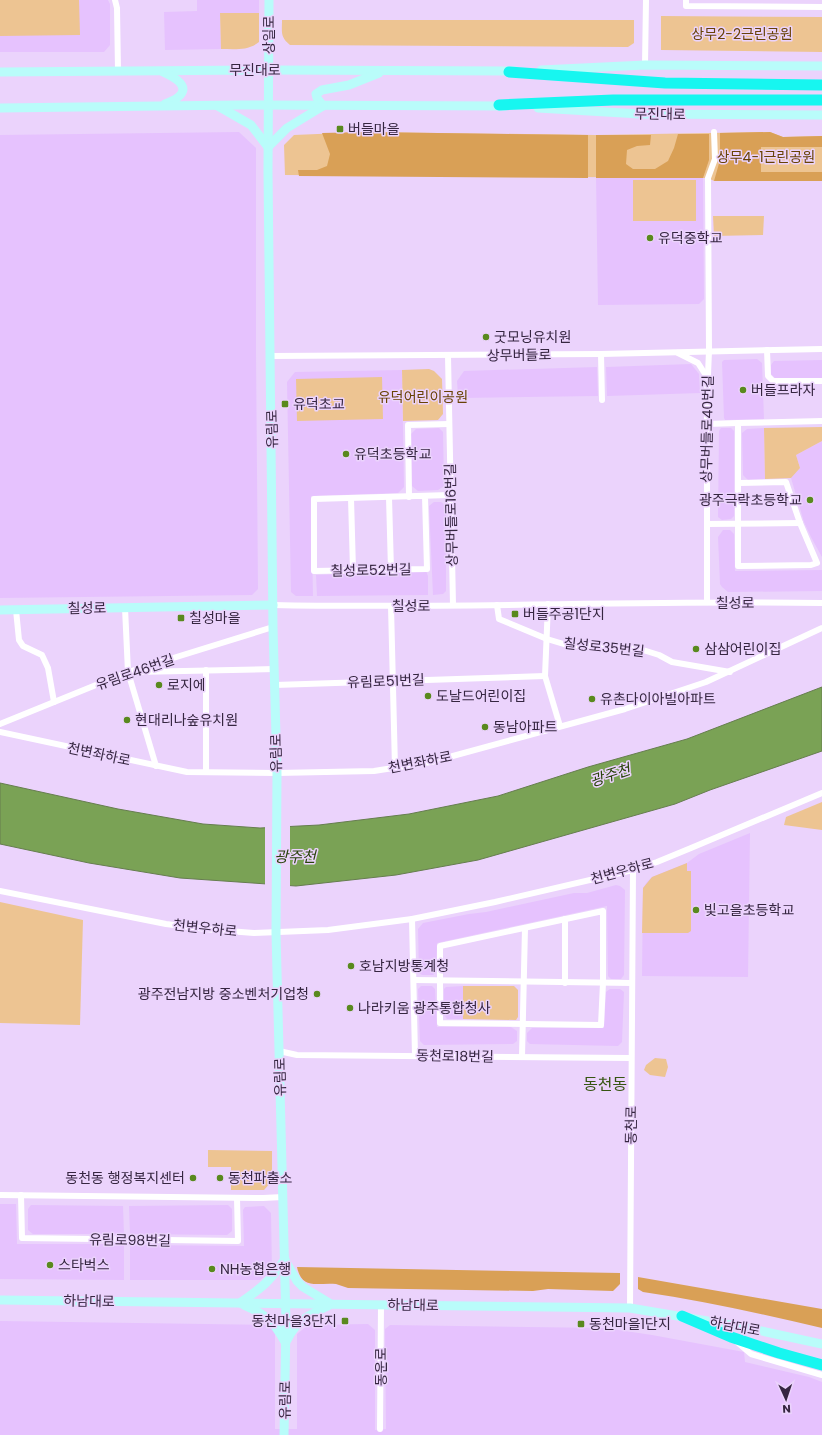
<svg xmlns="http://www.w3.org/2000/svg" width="822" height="1435" font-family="Poppins,'Noto Sans KR',sans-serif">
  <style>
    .built { fill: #e6c2fe }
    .green { fill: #edc492 }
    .forest { fill: #d9a056 }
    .water { fill: #7aa255; stroke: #667d4f }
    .pier { fill: #ebd3fc }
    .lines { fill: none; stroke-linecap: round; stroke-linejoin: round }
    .street { stroke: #fff; stroke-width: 6 }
    .secondary { stroke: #b9fcfa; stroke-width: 9 }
    .highway { stroke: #17f6f0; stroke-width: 11 }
    .poi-dot { fill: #59891e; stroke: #ebd3fc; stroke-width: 1.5 }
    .labels { text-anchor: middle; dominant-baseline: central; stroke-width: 3; stroke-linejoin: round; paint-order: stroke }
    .park-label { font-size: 14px; fill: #684205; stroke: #ebd3fc }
    .street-label { font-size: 14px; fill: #362641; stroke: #ebd3fc }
    .poi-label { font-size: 14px; fill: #362641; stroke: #ebd3fc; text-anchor: start }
    .water-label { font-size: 15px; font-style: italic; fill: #29430b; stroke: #ebd3fc }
    .quarter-label { font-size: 16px; fill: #365511; stroke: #ebd3fc }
  </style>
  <rect width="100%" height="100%" fill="#ebd3fc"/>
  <g class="built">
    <path d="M0,0H108L110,4V45L104,52H0Z"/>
    <path d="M197,0H259V13H220L221,49L165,50L164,12L197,11Z"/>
    <path d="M239,132L256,148V353L258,589L252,595L0,598V135Z"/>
    <path d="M596,178H703L704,299L699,304L598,305Z"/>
    <path d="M757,359L762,363L764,419L725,420L724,418L722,362L724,360Z"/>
    <path d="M822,360V378H775L771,374V365L774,361Z"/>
    <path d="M691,364L699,374L700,393L607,396L606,367Z"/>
    <path d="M597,367L598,396L461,398L458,395L457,381L464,371Z"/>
    <path d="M402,370L404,487L398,493L311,496L313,596H296L291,592L287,382L295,372Z"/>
    <path d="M439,428L443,432L444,486L438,490L418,491L412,486L411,434L416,429Z"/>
    <path d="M721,428H731L734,431V516L731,519L722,520L718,517L719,431Z"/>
    <path d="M764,428L765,479L748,480L743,475L742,433L747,429Z"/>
    <path d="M822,441V557L811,537L804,522L791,478L800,468L796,455Z"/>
    <path d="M434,502H441L446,506V591L443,594L433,595L429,506Z"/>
    <path d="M723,530H730L734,534L735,571L822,570V591L728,592L722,587L720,584L718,537Z"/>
    <path d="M426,571L428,576V595L317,596L316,575Z"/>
    <path d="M750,833L748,977L642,976L643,888L647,882L652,877L687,863L699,854Z"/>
    <path d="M616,885L620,886L625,890L624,975L621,979H611L608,976L607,906L437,943L436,972L433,975H422L419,973L418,929L423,923L469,914L486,912L574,893H587Z"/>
    <path d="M421,986H432L435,989L437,1027H511L517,1031V1041L513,1044L424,1045L420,1041L418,989Z"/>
    <path d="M463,986V1019H447L444,1015V989L446,987Z"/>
    <path d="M610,989H620L624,992L622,1042L618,1046L530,1044L527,1041V1033L532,1028H604L606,992Z"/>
    <path d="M0,1204H16L17,1244H124V1280L0,1279Z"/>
    <path d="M31,1205L123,1206L124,1234H33L28,1230V1209Z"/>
    <path d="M228,1205L232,1209V1231L227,1235L130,1234L129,1206Z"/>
    <path d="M264,1206L271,1213L272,1271L260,1280H130V1245L244,1246L243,1210L245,1207Z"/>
    <path d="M0,1321L270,1325L275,1331V1429H297V1334L308,1325L368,1324L375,1330V1430L386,1429L385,1329L390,1325L605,1328L652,1335L744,1352L745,1362L809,1377L822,1382V1435H0Z"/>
  </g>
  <g class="green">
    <path d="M0,0H79L80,35L0,36Z"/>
    <path d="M220,13H259V42C248,51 234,49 221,49Z"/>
    <path d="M661,16L822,17V52L661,50Z"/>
    <path d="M282,20H634V43L628,47L290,45C280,37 282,32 282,20Z"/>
    <path d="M365,132L596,135L770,132L783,137L822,136V181H714L708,178L285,175L284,145L294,135Z"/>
    <rect x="633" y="180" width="63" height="41"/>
    <path d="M713,216H764L763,235L714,236Z"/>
    <path d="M429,369L434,371L442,379L443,414L438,420L403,421L402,370Z"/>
    <path d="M382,377L383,419L297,421L296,379Z"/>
    <path d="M822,427V441L796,455L800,468L791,478L765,479L764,428Z"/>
    <path d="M822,802V830L784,825L786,817Z"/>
    <path d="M687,863V871H691V931L688,933H642L643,888L652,877Z"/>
    <path d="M0,902L83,920L80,1025L0,1023Z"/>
    <path d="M463,986H514L518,990V1017L516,1020L463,1019Z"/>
    <path d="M655,1058L666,1059L668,1067L665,1077L650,1075L644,1070L646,1065Z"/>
    <path d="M208,1150L272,1151V1181L264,1190H231V1167H208Z"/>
  </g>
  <g class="forest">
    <path d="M365,132L588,135V178L299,176L298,170H317L327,166L330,154L322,133Z"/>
    <path d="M770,132L783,137L822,136V147H761V172H822V181H714L720,160V133Z"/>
    <path d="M678,134H709V160L703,178H596V135H651L650,145L637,146L627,150L626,164L633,169H655L668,161L674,148Z"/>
    <path d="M297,1267L620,1273V1284L613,1291L548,1289L533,1291L348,1288C344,1287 340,1285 336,1284C318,1282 302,1291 297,1267Z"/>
    <path d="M638,1277L822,1309V1328C763,1314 703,1301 643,1292L638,1289Z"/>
  </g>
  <path class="water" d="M822,687V751L710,790L675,804L478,860L396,875L296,886L180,878L89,863L0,844V783L118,809L203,824L260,828L319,825L409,814L498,796L588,767L687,739Z"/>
  <path class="pier" d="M290,825V888L265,886V826Z"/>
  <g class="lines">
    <g class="street">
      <path d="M115,0L117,8L118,71"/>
      <path d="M686,0V6L822,7"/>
      <path d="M645,65L646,0"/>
      <path d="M767,350L768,376L773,381H822"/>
      <path d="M678,353L698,363L707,377"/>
      <path d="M601,354L602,400"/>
      <path d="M271,356L601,354L822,349"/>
      <path d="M448,356L453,605"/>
      <path d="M707,424L738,423"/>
      <path d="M739,483L786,482L800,523L817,563L811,565L738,566V423L822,421"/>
      <path d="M425,496L427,569L314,571V499L450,495"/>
      <path d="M389,497L391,570"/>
      <path d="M409,497L408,425L449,424"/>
      <path d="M351,498L353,570"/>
      <path d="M707,524L800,523"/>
      <path d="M707,602V398L709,351L708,178L715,159L714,132"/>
      <path d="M548,604L545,676L560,726"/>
      <path d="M273,605C456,609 639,600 822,603"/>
      <path d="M497,605L499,619L547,639L567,645L624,647L643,650L659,655L672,662L730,672"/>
      <path d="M391,606L395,768"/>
      <path d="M125,608L128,672L156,766"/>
      <path d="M16,610L19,640L23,646L42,655L48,668L54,702"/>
      <path d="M135,672L275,669"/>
      <path d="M275,685L545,676"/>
      <path d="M0,724L128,672L273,627"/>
      <path d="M0,732L187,772L277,773L374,771L431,762L625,709L706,682L822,628"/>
      <path d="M206,772V670"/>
      <path d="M0,891L166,924L215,930L254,933L328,930L412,919L495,902L633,870L657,862L691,848L822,793"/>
      <path d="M603,911V983L601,1025L440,1023V946Z"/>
      <path d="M412,919L415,1056"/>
      <path d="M565,919V983"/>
      <path d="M414,980L632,983"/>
      <path d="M279,1051L297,1055L631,1058"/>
      <path d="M522,1057L525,928"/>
      <path d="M0,1195L263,1198L283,1197"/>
      <path d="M21,1195L22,1238L238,1241L237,1198"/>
      <path d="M630,1308L633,870"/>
      <path d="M737,1342L751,1354L822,1375"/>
      <path d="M380,1429L381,1305"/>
    </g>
    <g class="secondary">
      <path d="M269,0L268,171L273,627L277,773L276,933L286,1322L284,1435"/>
      <path d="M541,70L645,65L822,66"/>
      <path d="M0,72L268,70L515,71"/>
      <path d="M163,72C185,82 193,93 165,104"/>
      <path d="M218,106L251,125L268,147"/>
      <path d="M323,106L317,98L316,94L322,90L349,85L379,73"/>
      <path d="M0,108L240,105L505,106"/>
      <path d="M538,108L640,114L822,115"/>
      <path d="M268,147L287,128L323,106"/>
      <path d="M0,610L273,605"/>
      <path d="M286,1262L297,1281L303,1287L331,1304"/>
      <path d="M0,1300L630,1308L743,1327L822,1344"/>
      <path d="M240,1303C261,1288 270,1282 285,1259"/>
      <path d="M244,1305C265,1314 274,1321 285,1342"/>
      <path d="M287,1340C296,1321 310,1314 328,1306"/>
    </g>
    <g class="highway">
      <path d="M509,72L665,83L822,85"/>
      <path d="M499,105L613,100H822"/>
      <path d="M682,1316L731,1337L779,1353L822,1365"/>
    </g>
  </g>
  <g class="poi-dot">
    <rect x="336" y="125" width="8" height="8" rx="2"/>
    <circle cx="650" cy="238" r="4"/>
    <circle cx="486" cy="337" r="4"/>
    <circle cx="743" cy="390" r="4"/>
    <rect x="281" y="400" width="8" height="8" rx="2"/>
    <circle cx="346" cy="454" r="4"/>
    <circle cx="810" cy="500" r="4"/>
    <rect x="511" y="610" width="8" height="8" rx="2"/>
    <rect x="177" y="614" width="8" height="8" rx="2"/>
    <circle cx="696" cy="649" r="4"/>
    <circle cx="159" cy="685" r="4"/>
    <circle cx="428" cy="696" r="4"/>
    <circle cx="592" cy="699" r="4"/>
    <circle cx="127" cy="720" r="4"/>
    <circle cx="485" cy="727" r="4"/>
    <circle cx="696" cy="910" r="4"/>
    <circle cx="351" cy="966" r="4"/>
    <circle cx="317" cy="994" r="4"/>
    <circle cx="350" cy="1008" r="4"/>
    <circle cx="193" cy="1178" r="4"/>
    <circle cx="220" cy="1178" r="4"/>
    <circle cx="50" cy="1265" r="4"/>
    <circle cx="212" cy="1269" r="4"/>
    <rect x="341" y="1317" width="8" height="8" rx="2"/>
    <rect x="577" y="1320" width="8" height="8" rx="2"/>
  </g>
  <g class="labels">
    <g class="park-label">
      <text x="742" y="34">상무2-2근린공원</text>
      <text x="766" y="157">상무4-1근린공원</text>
      <text x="423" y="397">유덕어린이공원</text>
    </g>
    <g class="street-label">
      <text transform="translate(269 35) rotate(-90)">상일로</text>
      <text x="255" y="70">무진대로</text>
      <text transform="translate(660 114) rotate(1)">무진대로</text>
      <text transform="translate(519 355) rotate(-1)">상무버들로</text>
      <text transform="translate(272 429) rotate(-91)">유림로</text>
      <text transform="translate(707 429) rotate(-89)">상무버들로40번길</text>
      <text transform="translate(451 515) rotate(-91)">상무버들로16번길</text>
      <text transform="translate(371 570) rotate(-1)">칠성로52번길</text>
      <text x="735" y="603">칠성로</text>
      <text x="411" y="606">칠성로</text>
      <text transform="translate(87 608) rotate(-1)">칠성로</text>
      <text transform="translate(604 647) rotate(6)">칠성로35번길</text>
      <text transform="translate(135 672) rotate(-19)">유림로46번길</text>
      <text transform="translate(386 681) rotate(-2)">유림로51번길</text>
      <text transform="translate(276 753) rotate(-91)">유림로</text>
      <text transform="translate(99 754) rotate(12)">천변좌하로</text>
      <text transform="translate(420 762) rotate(-11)">천변좌하로</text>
      <text transform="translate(622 871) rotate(-15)">천변우하로</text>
      <text transform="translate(205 928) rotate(6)">천변우하로</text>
      <text transform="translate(455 1056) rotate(1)">동천로18번길</text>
      <text transform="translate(280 1077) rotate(-91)">유림로</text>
      <text transform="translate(631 1125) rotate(-89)">동천로</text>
      <text transform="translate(130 1240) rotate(1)">유림로98번길</text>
      <text transform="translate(89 1301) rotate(1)">하남대로</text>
      <text transform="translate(413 1305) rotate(1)">하남대로</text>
      <text transform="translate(735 1326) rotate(11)">하남대로</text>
      <text transform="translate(381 1367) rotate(-90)">동운로</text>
      <text transform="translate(285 1400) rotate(-89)">유림로</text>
    </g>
    <g class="poi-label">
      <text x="348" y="129">버들마을</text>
      <text x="658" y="238">유덕중학교</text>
      <text x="494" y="337">굿모닝유치원</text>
      <text x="751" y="390">버들프라자</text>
      <text x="293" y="404">유덕초교</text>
      <text x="354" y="454">유덕초등학교</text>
      <text x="802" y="500" text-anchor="end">광주극락초등학교</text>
      <text x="523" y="614">버들주공1단지</text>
      <text x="189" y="618">칠성마을</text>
      <text x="704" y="649">삼삼어린이집</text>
      <text x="167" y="685">로지에</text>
      <text x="436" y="696">도날드어린이집</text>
      <text x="600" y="699">유촌다이아빌아파트</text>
      <text x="135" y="720">현대리나숲유치원</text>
      <text x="493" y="727">동남아파트</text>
      <text x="704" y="910">빛고을초등학교</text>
      <text x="359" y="966">호남지방통계청</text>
      <text x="309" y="994" text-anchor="end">광주전남지방 중소벤처기업청</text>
      <text x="358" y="1008">나라키움 광주통합청사</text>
      <text x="185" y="1178" text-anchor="end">동천동 행정복지센터</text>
      <text x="228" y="1178">동천파출소</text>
      <text x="58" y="1265">스타벅스</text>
      <text x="220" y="1269">NH농협은행</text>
      <text x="337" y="1321" text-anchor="end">동천마을3단지</text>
      <text x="589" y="1324">동천마을1단지</text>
    </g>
    <g class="water-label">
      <text transform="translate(610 775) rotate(-18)">광주천</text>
      <text x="295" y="856">광주천</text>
    </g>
    <g class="quarter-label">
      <text x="605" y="1084">동천동</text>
    </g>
  </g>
  <g transform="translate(786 1399) rotate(177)" stroke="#ebd3fc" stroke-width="3" paint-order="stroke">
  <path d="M0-3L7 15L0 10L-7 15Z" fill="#362641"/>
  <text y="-6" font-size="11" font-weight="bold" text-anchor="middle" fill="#362641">N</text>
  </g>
</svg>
